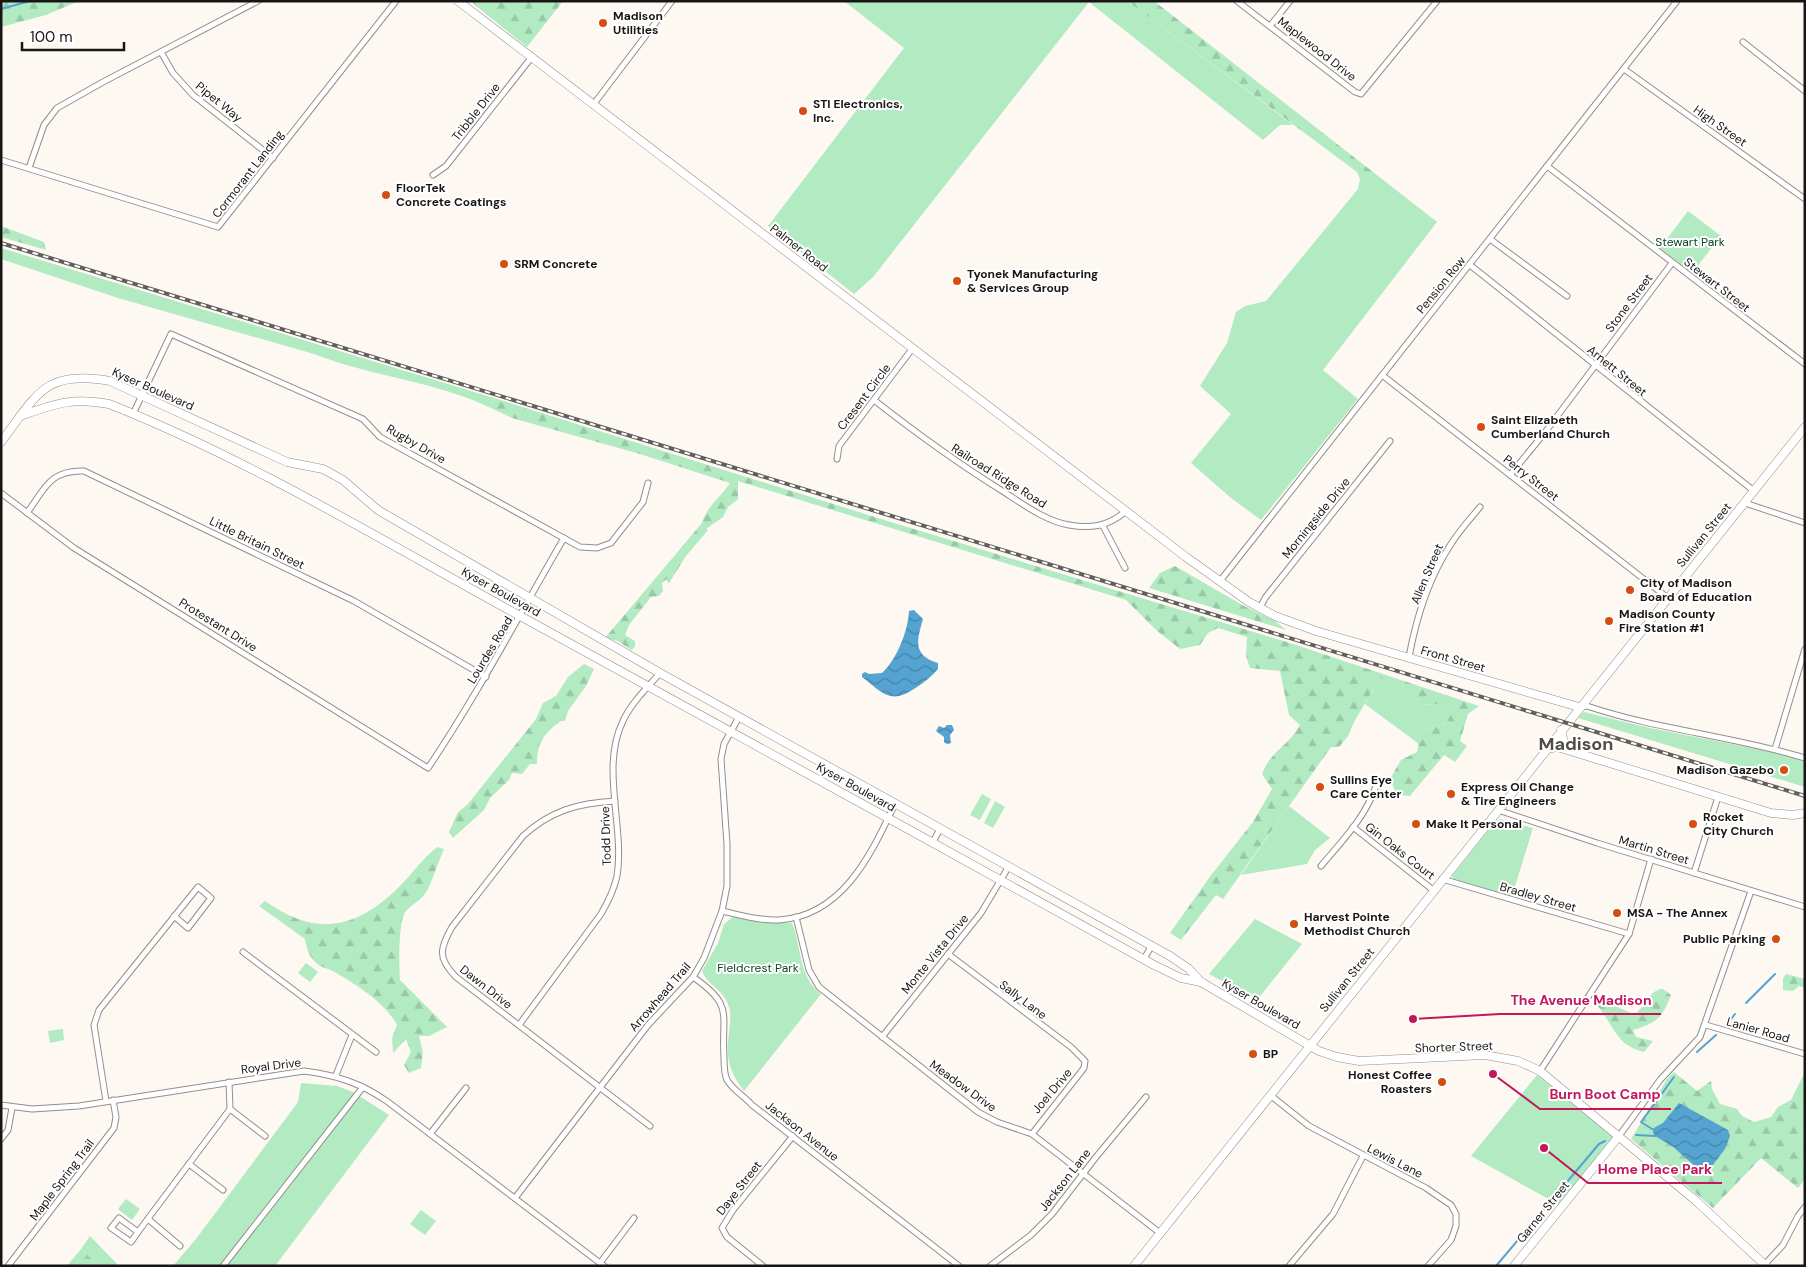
<svg xmlns="http://www.w3.org/2000/svg" width="1806" height="1267" font-family="'DM Sans',sans-serif">
  <style>
    .green { fill: #b2eac2 }
    .forest { fill: url(#forest-firs) }
    .water { fill: url(#water-waves) }
    .lines { fill: none; stroke-linecap: round; stroke-linejoin: round }
    .stream { stroke: #54a3d0; stroke-width: 2 }
    .street-casing { stroke: #938e8a; stroke-width: 7 }
    .secondary-casing { stroke: #938e8a; stroke-width: 9 }
    .street { stroke: #fff; stroke-width: 5 }
    .secondary { stroke: #fff; stroke-width: 8 }
    .rail-casing { stroke: #615e5b; stroke-width: 4 }
    .rail { stroke: #fff; stroke-width: 2; stroke-dasharray: 5.5; stroke-linecap: butt }
    .poi-dot { fill: #d34e10; stroke: #fff; stroke-width: 2 }
    .labels { text-anchor: middle; dominant-baseline: central; stroke-width: 4; stroke-linejoin: round; paint-order: stroke }
    .poi-label { font-size: 12px; font-weight: bold; fill: #181614; stroke: #fff; text-anchor: start }
    .street-label { font-size: 12px; fill: #181614; stroke: #fff }
    .park-label { font-size: 12px; fill: #0c4526; stroke: #fff }
    .district-label { font-size: 18px; font-weight: bold; fill: #514d49; stroke: #fff }
    .leader { fill: none; stroke: #c2185b; stroke-width: 2 }
    .callout-dot { fill: #c2185b; stroke: #fff; stroke-width: 2 }
    .callout-label { font-size: 14px; text-anchor: middle; font-weight: bold; fill: #c2185b; stroke: #fff; stroke-width: 4; stroke-linejoin: round; paint-order: stroke }
  </style>
  <defs>
    <pattern id="forest-firs" width="22" height="20" patternUnits="userSpaceOnUse" patternTransform="scale(1.25)"><rect width="22" height="20" fill="#b2eac2"/><path d="M5 1l3.5 6h-7zM16 11l3.5 6h-7z" fill="#98c8a6"/></pattern>
    <pattern id="water-waves" width="16" height="10" patternUnits="userSpaceOnUse" patternTransform="scale(1.25)"><rect width="16" height="10" fill="#54a3d0"/><path d="M0 5q4-4 8 0t8 0" fill="none" stroke="#4584a8"/></pattern>
  </defs>
  <rect width="100%" height="100%" fill="#fef8f3"/>
  <g class="green">
    <path d="M844,1H1127L1293,125H1280L1263,140L1089,2L873,277L854,294L768,226L904,48Z"/>
    <path d="M1373,172L1437,222L1323,370L1358,399L1261,520L1231,498L1191,463L1231,414L1200,386L1227,343L1236,312L1245,306L1266,301L1358,189L1360,179Z"/>
    <path d="M1688,211L1721,236L1692,273L1660,248Z"/>
    <path d="M1,248L494,398L491,408C435,381 372,377 314,354L118,298L1,259Z"/>
    <path d="M1380,678L1412,695L1421,705L1444,704L1453,710L1446,723L1421,732L1419,744L1365,704Z"/>
    <path d="M1584,712L1650,728L1777,753L1805,761V787L1578,718Z"/>
    <path d="M982,794L991,799L980,820L970,815Z"/>
    <path d="M995,801L1005,807L993,828L984,823Z"/>
    <path d="M1289,806L1330,838L1315,850L1307,864L1241,875Z"/>
    <path d="M1500,819L1533,828L1512,896L1454,880L1452,876L1495,822Z"/>
    <path d="M733,917L762,923H792C802,948 798,976 821,994L744,1091C732,1076 726,1061 728,1042C729,1032 731,1020 730,1011C726,989 707,986 702,971L718,943L724,924Z"/>
    <path d="M1255,919L1302,944L1257,1000L1209,974Z"/>
    <path d="M306,963L318,972L310,982L298,973Z"/>
    <path d="M63,1029L64,1040L50,1043L48,1031Z"/>
    <path d="M1537,1075L1617,1140L1563,1207L1471,1156Z"/>
    <path d="M301,1083L337,1086L353,1092L389,1115L275,1266H173L196,1239L298,1102Z"/>
    <path d="M1784,1159L1803,1161L1805,1179Z"/>
    <path d="M126,1199L140,1209L132,1220L118,1209Z"/>
    <path d="M421,1210L436,1221L425,1235L410,1224Z"/>
    <path d="M90,1236L119,1266H99L81,1249Z"/>
  </g>
  <g class="forest">
    <path d="M1,1H79L46,15L1,27Z"/>
    <path d="M470,1H563L527,47Z"/>
    <path d="M1127,1H1154L1373,172L1360,179L1357,172Z"/>
    <path d="M1,226L44,242L46,250L1,237Z"/>
    <path d="M494,398L894,523L1290,643L1479,706L1468,714L1460,741L1467,746L1455,762L1444,755L1410,796L1397,795L1390,779L1401,760L1417,752L1421,732L1446,723L1453,710L1444,704L1421,705L1412,695L1380,678L1354,722L1348,736L1339,747H1331L1223,899L1216,895L1181,940L1170,933L1212,874L1253,822L1272,789L1262,774C1271,750 1290,745 1300,725L1289,715L1280,671L1250,668L1246,656L1247,637L1218,628L1208,633L1200,645L1180,649L1156,630L1126,600L738,481V499L728,507L723,517L706,529L708,530L686,556L669,583L667,579L662,583L663,591L659,596L651,597L629,625L625,635L635,641V647L631,650L618,641L605,638L702,523C707,506 720,498 730,483L640,454L512,418L491,408Z"/>
    <path d="M1175,566L1244,606L1275,621L1286,630L1149,588L1160,573Z"/>
    <path d="M584,664L594,669L586,686L568,711L565,721H561C545,732 536,744 537,764H530L522,774L512,773L509,780L490,798L484,810L453,838L449,832L458,812L467,805L536,719L543,703L556,696L568,677Z"/>
    <path d="M437,847L444,849C438,862 434,876 428,889C423,900 414,902 406,911C398,920 399,966 400,980L447,1027L429,1036H419L423,1052L421,1068L409,1073L404,1065L411,1052L406,1039L393,1053L392,1038L397,1025C384,1001 356,985 333,971C327,968 320,967 316,963C308,955 307,949 305,939L259,906L265,901C316,937 355,930 399,887C412,874 422,859 437,847Z"/>
    <path d="M1786,974L1805,979V988L1799,986L1793,991L1783,990V978Z"/>
    <path d="M1660,989H1663L1671,995C1662,1019 1656,1023 1633,1030L1636,1037L1653,1041L1644,1052C1614,1045 1614,1023 1594,1002L1598,998L1635,1015L1654,992Z"/>
    <path d="M1674,1072L1697,1091L1711,1081L1712,1089L1720,1104L1737,1109L1742,1116L1754,1122L1771,1117L1778,1107L1791,1100L1805,1072V1163L1785,1159L1805,1179L1798,1188L1761,1158L1713,1208L1631,1139L1667,1079Z"/>
    <path d="M81,1249L99,1266H67Z"/>
  </g>
  <g class="water">
    <path d="M914,610L923,619C917,640 912,655 938,663V669C932,676 925,682 917,687C891,705 885,695 862,677V674L865,672L869,674L882,673C897,659 908,631 909,611Z"/>
    <path d="M947,725H952L954,730L950,735L951,743L947,744L944,742V737L936,731L939,726L944,728Z"/>
    <path d="M1679,1103L1728,1130L1730,1136L1725,1149L1709,1170L1696,1167L1672,1146L1655,1136L1652,1129L1663,1123Z"/>
  </g>
  <g class="lines">
    <g class="stream">
      <path d="M1,9L30,1"/>
      <path d="M1746,1003L1775,974"/>
      <path d="M1728,1023L1735,1014"/>
      <path d="M1697,1052L1716,1035"/>
      <path d="M1652,1129L1641,1122L1674,1077"/>
      <path d="M1636,1135L1655,1136"/>
      <path d="M1496,1266L1599,1144L1605,1141"/>
    </g>
    <g class="street-casing">
      <g id="street">
        <path d="M1237,1L1355,92L1361,94L1437,1"/>
        <path d="M1270,26L1290,1"/>
        <path d="M1743,42L1805,91"/>
        <path d="M161,52L173,73L193,95L273,158"/>
        <path d="M1624,69L1805,199"/>
        <path d="M593,105L672,1"/>
        <path d="M1,160L218,227L396,1"/>
        <path d="M1547,166L1805,364"/>
        <path d="M29,168L44,125L57,108L103,82L258,1"/>
        <path d="M433,175L446,166L531,58"/>
        <path d="M1490,239L1567,296"/>
        <path d="M1470,265L1754,491"/>
        <path d="M1382,375L1668,598"/>
        <path d="M874,400C916,433 959,464 1004,492C1024,505 1046,521 1069,525C1091,529 1108,526 1125,512"/>
        <path d="M133,414L171,334L363,419L380,437L580,547L597,548L611,543L643,502L648,483"/>
        <path d="M837,459L839,446L912,349"/>
        <path d="M1510,475L1546,431L1672,263"/>
        <path d="M1,493L74,548L428,768C478,694 519,615 564,538"/>
        <path d="M1745,503L1805,523"/>
        <path d="M27,513C45,488 50,470 84,471L354,601L486,677"/>
        <path d="M1103,526L1125,568"/>
        <path d="M1220,581L1677,1"/>
        <path d="M1260,608L1265,598L1390,441"/>
        <path d="M1409,657C1416,619 1429,577 1451,544C1459,531 1470,519 1480,507"/>
        <path d="M1580,707L1587,706C1658,730 1733,736 1805,758"/>
        <path d="M1775,749L1805,649"/>
        <path d="M615,801C578,803 550,811 523,836L452,927C440,948 437,958 456,977L650,1126"/>
        <path d="M1498,810L1597,843L1805,907"/>
        <path d="M1353,827L1433,890"/>
        <path d="M933,842L940,829"/>
        <path d="M1321,866C1342,841 1365,818 1376,786"/>
        <path d="M1694,873L1718,797"/>
        <path d="M1442,879L1629,934"/>
        <path d="M722,911C740,915 760,921 779,920C843,916 871,854 895,804"/>
        <path d="M796,917L809,970L819,987L978,1112L997,1122L1032,1134L1160,1233"/>
        <path d="M243,952L376,1052"/>
        <path d="M948,954L1071,1047L1085,1061L1084,1068L1032,1134"/>
        <path d="M1144,959L1152,945"/>
        <path d="M693,977C735,1006 721,1014 724,1057C724,1064 724,1074 727,1080C732,1089 745,1097 752,1105L959,1266"/>
        <path d="M519,1025L601,914C608,902 614,890 617,876C625,828 600,767 623,721C631,703 647,688 660,673"/>
        <path d="M1706,1025L1805,1054"/>
        <path d="M882,1037L981,913L1009,866"/>
        <path d="M1540,1071L1629,934L1651,859"/>
        <path d="M336,1075L352,1035"/>
        <path d="M229,1082L230,1109L265,1136"/>
        <path d="M1270,1095L1309,1126L1426,1188L1451,1205L1456,1214V1226L1451,1240L1428,1266"/>
        <path d="M106,1101L94,1025L99,1010L198,887L211,898L188,928L174,916"/>
        <path d="M1,1105L32,1109L79,1106L304,1071C336,1075 361,1083 388,1102L604,1266"/>
        <path d="M430,1134L466,1088"/>
        <path d="M1619,1136L1660,1080L1700,1037L1751,891"/>
        <path d="M1,1139L8,1130L12,1108"/>
        <path d="M189,1164L223,1190"/>
        <path d="M515,1198L648,1025L693,977L704,958L722,911L727,886V844L721,759L724,744L739,717"/>
        <path d="M119,1218L138,1232L131,1242L111,1228Z"/>
        <path d="M148,1219L180,1246"/>
        <path d="M138,1232L230,1109"/>
        <path d="M600,1263L634,1218"/>
        <path d="M1765,1264L1783,1245L1798,1216L1805,1207"/>
        <path d="M8,1266L114,1128L116,1117L113,1100"/>
        <path d="M223,1266L363,1087"/>
        <path d="M763,1266L727,1237L722,1228L733,1210L793,1136"/>
        <path d="M990,1266L1031,1235L1052,1214L1096,1157L1146,1097"/>
        <path d="M1289,1266L1333,1214L1363,1156"/>
      </g>
    </g>
    <g class="secondary-casing">
      <g id="secondary">
        <path d="M458,1L1186,557L1249,602L1275,616L1316,631L1579,707"/>
        <path d="M20,416C55,404 71,397 109,404C253,461 386,543 522,617C732,733 944,848 1154,965L1181,978L1201,982"/>
        <path d="M1,442C37,395 44,369 110,381L287,462L323,469L343,480L378,510L660,673L1170,956L1189,969L1201,982L1319,1051L1337,1057L1359,1061L1485,1055L1518,1061L1540,1071L1695,1200L1766,1266"/>
        <path d="M1561,730L1564,743L1572,751"/>
        <path d="M1546,749L1557,747L1574,752L1771,813L1793,815L1805,813"/>
        <path d="M1134,1266L1805,427"/>
        <path d="M1514,1266L1619,1136"/>
      </g>
    </g>
    <use href="#street" class="street"/>
    <use href="#secondary" class="secondary"/>
    <g class="rail-casing">
      <path id="rail" d="M1,243L1805,796"/>
    </g>
    <use href="#rail" class="rail"/>
  </g>
  <g class="poi-dot">
    <circle cx="603" cy="23" r="5"/>
    <circle cx="803" cy="111" r="5"/>
    <circle cx="386" cy="195" r="5"/>
    <circle cx="504" cy="264" r="5"/>
    <circle cx="957" cy="281" r="5"/>
    <circle cx="1481" cy="427" r="5"/>
    <circle cx="1630" cy="590" r="5"/>
    <circle cx="1609" cy="621" r="5"/>
    <circle cx="1784" cy="770" r="5"/>
    <circle cx="1320" cy="787" r="5"/>
    <circle cx="1451" cy="794" r="5"/>
    <circle cx="1416" cy="824" r="5"/>
    <circle cx="1693" cy="824" r="5"/>
    <circle cx="1617" cy="913" r="5"/>
    <circle cx="1294" cy="924" r="5"/>
    <circle cx="1776" cy="939" r="5"/>
    <circle cx="1253" cy="1054" r="5"/>
    <circle cx="1442" cy="1082" r="5"/>
  </g>
  <g class="labels">
    <g class="poi-label">
      <text x="613" y="16">Madison<tspan x="613" dy="14">Utilities</tspan></text>
      <text x="813" y="104">STI Electronics,<tspan x="813" dy="14">Inc.</tspan></text>
      <text x="396" y="188">FloorTek<tspan x="396" dy="14">Concrete Coatings</tspan></text>
      <text x="514" y="264">SRM Concrete</text>
      <text x="967" y="274">Tyonek Manufacturing<tspan x="967" dy="14">&amp; Services Group</tspan></text>
      <text x="1491" y="420">Saint Elizabeth<tspan x="1491" dy="14">Cumberland Church</tspan></text>
      <text x="1640" y="583">City of Madison<tspan x="1640" dy="14">Board of Education</tspan></text>
      <text x="1619" y="614">Madison County<tspan x="1619" dy="14">Fire Station #1</tspan></text>
      <text x="1774" y="770" text-anchor="end">Madison Gazebo</text>
      <text x="1330" y="780">Sullins Eye<tspan x="1330" dy="14">Care Center</tspan></text>
      <text x="1461" y="787">Express Oil Change<tspan x="1461" dy="14">&amp; Tire Engineers</tspan></text>
      <text x="1703" y="817">Rocket<tspan x="1703" dy="14">City Church</tspan></text>
      <text x="1426" y="824">Make It Personal</text>
      <text x="1627" y="913">MSA - The Annex</text>
      <text x="1304" y="917">Harvest Pointe<tspan x="1304" dy="14">Methodist Church</tspan></text>
      <text x="1766" y="939" text-anchor="end">Public Parking</text>
      <text x="1263" y="1054">BP</text>
      <text x="1432" y="1075" text-anchor="end">Honest Coffee<tspan x="1432" dy="14">Roasters</tspan></text>
    </g>
    <g class="street-label">
      <text transform="translate(1317 49) rotate(38)">Maplewood Drive</text>
      <text transform="translate(219 102) rotate(39)">Pipet Way</text>
      <text transform="translate(476 112) rotate(-52)">Tribble Drive</text>
      <text transform="translate(1720 126) rotate(35)">High Street</text>
      <text transform="translate(248 174) rotate(-52)">Cormorant Landing</text>
      <text transform="translate(799 248) rotate(38)">Palmer Road</text>
      <text transform="translate(1441 285) rotate(-51)">Pension Row</text>
      <text transform="translate(1717 285) rotate(38)">Stewart Street</text>
      <text transform="translate(1629 303) rotate(-53)">Stone Street</text>
      <text transform="translate(1617 371) rotate(39)">Arnett Street</text>
      <text transform="translate(153 389) rotate(24)">Kyser Boulevard</text>
      <text transform="translate(864 397) rotate(-53)">Cresent Circle</text>
      <text transform="translate(416 444) rotate(30)">Rugby Drive</text>
      <text transform="translate(999 476) rotate(32)">Railroad Ridge Road</text>
      <text transform="translate(1531 478) rotate(38)">Perry Street</text>
      <text transform="translate(1316 518) rotate(-51)">Morningside Drive</text>
      <text transform="translate(1704 535) rotate(-51)">Sullivan Street</text>
      <text transform="translate(257 543) rotate(26)">Little Britain Street</text>
      <text transform="translate(1427 574) rotate(-67)">Allen Street</text>
      <text transform="translate(501 592) rotate(29)">Kyser Boulevard</text>
      <text transform="translate(218 625) rotate(32)">Protestant Drive</text>
      <text transform="translate(490 650) rotate(-59)">Lourdes Road</text>
      <text transform="translate(1453 659) rotate(16)">Front Street</text>
      <text transform="translate(856 787) rotate(29)">Kyser Boulevard</text>
      <text transform="translate(606 836) rotate(-92)">Todd Drive</text>
      <text transform="translate(1654 850) rotate(17)">Martin Street</text>
      <text transform="translate(1400 851) rotate(38)">Gin Oaks Court</text>
      <text transform="translate(1538 897) rotate(16)">Bradley Street</text>
      <text transform="translate(935 954) rotate(-51)">Monte Vista Drive</text>
      <text transform="translate(1347 980) rotate(-51)">Sullivan Street</text>
      <text transform="translate(486 987) rotate(38)">Dawn Drive</text>
      <text transform="translate(660 997) rotate(-49)">Arrowhead Trail</text>
      <text transform="translate(1023 1000) rotate(37)">Sally Lane</text>
      <text transform="translate(1261 1004) rotate(30)">Kyser Boulevard</text>
      <text transform="translate(1758 1030) rotate(16)">Lanier Road</text>
      <text transform="translate(1454 1047) rotate(-2)">Shorter Street</text>
      <text transform="translate(271 1066) rotate(-7)">Royal Drive</text>
      <text transform="translate(963 1086) rotate(36)">Meadow Drive</text>
      <text transform="translate(1052 1091) rotate(-50)">Joel Drive</text>
      <text transform="translate(802 1131) rotate(38)">Jackson Avenue</text>
      <text transform="translate(1395 1161) rotate(27)">Lewis Lane</text>
      <text transform="translate(62 1180) rotate(-53)">Maple Spring Trail</text>
      <text transform="translate(1065 1180) rotate(-52)">Jackson Lane</text>
      <text transform="translate(739 1188) rotate(-52)">Daye Street</text>
      <text transform="translate(1543 1212) rotate(-51)">Garner Street</text>
    </g>
    <g class="park-label">
      <text x="1690" y="242">Stewart Park</text>
      <text x="758" y="968">Fieldcrest Park</text>
    </g>
    <g class="district-label">
      <text x="1576" y="744">Madison</text>
    </g>
  </g>
  <path class="leader" d="M1413 1019L1500 1014H1661M1493 1074L1540 1109H1671M1544 1148L1588 1183H1722"/>
  <g class="callout-dot">
    <circle cx="1413" cy="1019" r="5"/>
    <circle cx="1493" cy="1074" r="5"/>
    <circle cx="1544" cy="1148" r="5"/>
  </g>
  <g class="callout-label">
    <text x="1581" y="1005">The Avenue Madison</text>
    <text x="1605" y="1099">Burn Boot Camp</text>
    <text x="1655" y="1174">Home Place Park</text>
  </g>
  <rect width="1806" height="1267" fill="none" stroke="#181614" stroke-width="5"/>
  <path d="M22 42v8h102v-8" fill="none" stroke="#181614" stroke-width="2.5"/>
  <text x="30" y="42" font-size="15" fill="#181614" stroke="#ffffff" stroke-width="4" paint-order="stroke">100 m</text>
</svg>
